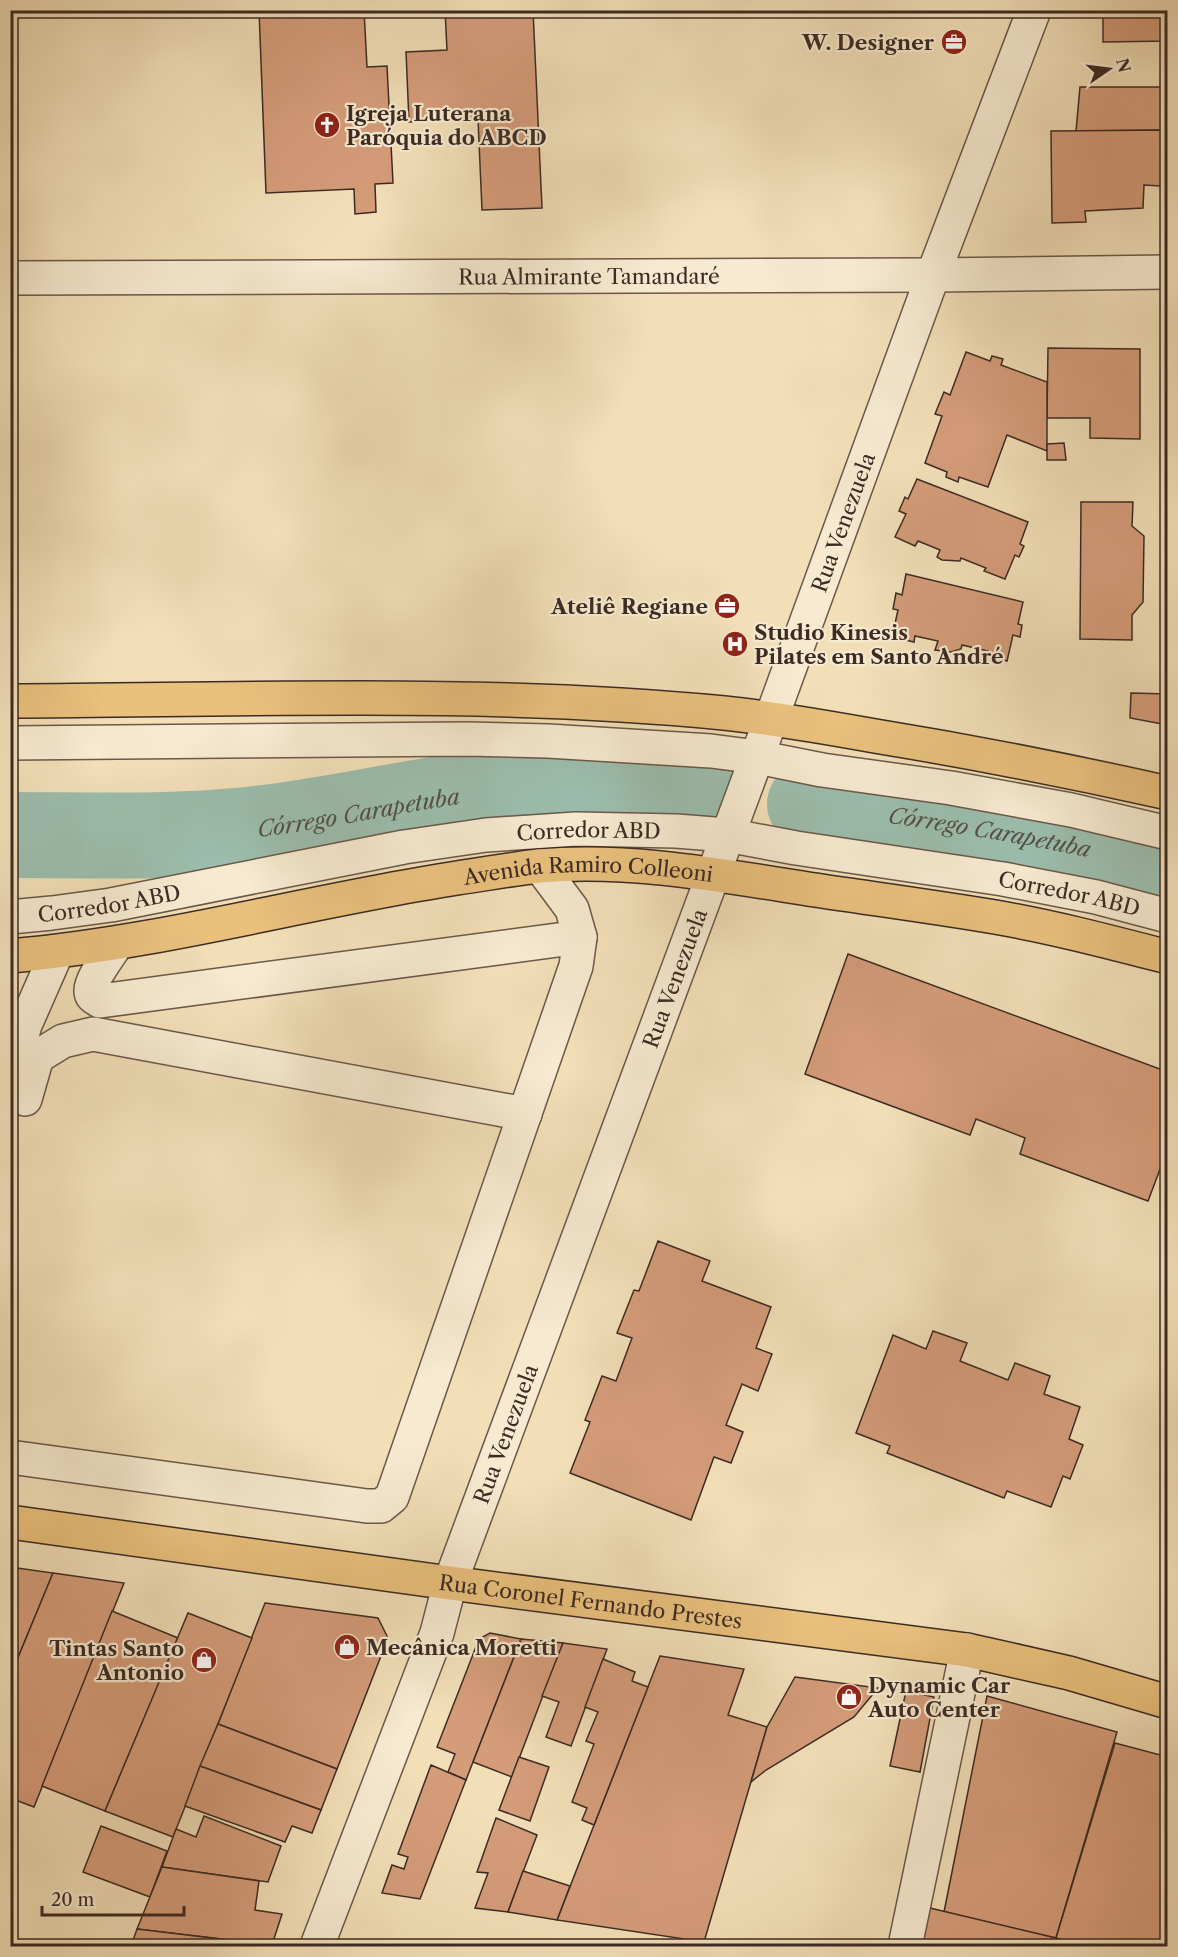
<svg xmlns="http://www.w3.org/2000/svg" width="1178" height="1957" font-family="'Libre Caslon Text',serif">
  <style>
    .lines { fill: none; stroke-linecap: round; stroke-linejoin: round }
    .river { stroke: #9bbdad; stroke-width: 86 }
    .building { fill: #d59c7a; stroke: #3c2b24; stroke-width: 1.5 }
    .minor-casing { stroke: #6a5849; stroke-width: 36 }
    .major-casing { stroke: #3c2b24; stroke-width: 36 }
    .minor { stroke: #f7ead1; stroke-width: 33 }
    .major { stroke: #e9c07c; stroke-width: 33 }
    .labels { text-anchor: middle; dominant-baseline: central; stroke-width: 4.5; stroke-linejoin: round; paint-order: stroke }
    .poi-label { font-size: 21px; font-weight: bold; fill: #3c2b24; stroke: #f7ead1; text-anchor: start }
    .street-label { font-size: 21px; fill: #3c2b24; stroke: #f7ead1 }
    .water-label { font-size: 22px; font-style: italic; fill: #545046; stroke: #f7ead1 }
  </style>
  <rect width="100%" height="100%" fill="#f2dfb8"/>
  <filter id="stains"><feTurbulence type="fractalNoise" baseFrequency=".00333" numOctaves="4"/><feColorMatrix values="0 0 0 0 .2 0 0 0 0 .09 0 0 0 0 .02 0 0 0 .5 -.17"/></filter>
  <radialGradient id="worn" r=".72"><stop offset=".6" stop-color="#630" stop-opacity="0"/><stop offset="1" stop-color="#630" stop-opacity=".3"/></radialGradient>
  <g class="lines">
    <g class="river">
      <path id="s1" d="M810,804C930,820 1050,838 1168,867"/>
      <path id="s2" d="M10,835C89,835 169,838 247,830C329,822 409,801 491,792C562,784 633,787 704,792"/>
    </g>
  </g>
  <g class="building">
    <path d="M259,10H364L367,67L387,66L393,183L375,184L376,212L355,214L354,189L266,193Z"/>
    <path d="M445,10H533L542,208L482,210L478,119L409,122L406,52L447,50Z"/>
    <path d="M1114,10H1168V12L1114,13Z"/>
    <path d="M1103,12H1168V41L1103,42Z"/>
    <path d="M1080,87H1168V130L1076,131Z"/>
    <path d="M1168,130V169L1161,186L1144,185L1143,208L1085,211L1086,222L1052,223L1051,131Z"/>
    <path d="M1048,348L1140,349V439L1090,438V418H1047Z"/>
    <path d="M966,352L990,361L992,356L1003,359L1001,365L1047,382V451L1007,435L988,487L959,477L958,482L946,477L947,472L925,463L942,416L935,414L944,392L950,395Z"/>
    <path d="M1064,443L1066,460H1047V444Z"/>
    <path d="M917,479L1028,522L1020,544L1024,546L1019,557L1015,555L1005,579L984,571L986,568L961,558L960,561L942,560L937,557L940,550L918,541L915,546L895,537L906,514L899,511L905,497L908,499Z"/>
    <path d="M1081,502H1133L1132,526L1144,536L1143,602L1132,615V640L1080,639Z"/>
    <path d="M906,574L1023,602L1018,624L1022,625L1020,637L1013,635L1007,661L987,656L988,651L962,645L961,649L951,652L935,650L938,641L915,636L914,642L892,637L898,610L893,609L896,593L902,595Z"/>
    <path d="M1131,693L1168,694V725L1130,718Z"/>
    <path d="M848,954L1168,1072V1148L1148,1201L1020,1154L1025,1138L976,1119L970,1135L805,1074Z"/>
    <path d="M658,1241L710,1261L702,1281L771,1307L756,1348L772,1354L758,1391L742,1384L726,1425L743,1432L731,1463L714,1457L691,1520L570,1473L590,1422L585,1420L602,1376L616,1381L632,1338L617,1333L634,1290L639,1291Z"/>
    <path d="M933,1331L967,1343L960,1361L1008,1380L1015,1363L1050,1376L1044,1394L1080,1407L1069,1439L1083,1445L1070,1479L1063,1476L1051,1507L1007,1491L1004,1498L887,1453L890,1446L856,1433L893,1335L926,1349Z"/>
    <path d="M10,1567L53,1573L10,1677Z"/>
    <path d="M53,1573L124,1583L34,1807L10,1798V1677Z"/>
    <path d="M265,1603L378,1618L388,1638L337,1769L218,1724Z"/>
    <path d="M112,1611L178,1638L105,1811L42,1786Z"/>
    <path d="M188,1613L252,1638L173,1837L105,1811Z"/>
    <path d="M490,1633L521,1639L466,1780L448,1772L455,1754L437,1747L479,1639Z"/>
    <path d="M521,1639L563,1643L512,1777L473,1762Z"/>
    <path d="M563,1643L607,1649L571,1746L546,1737L559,1702L542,1696Z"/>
    <path d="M660,1656L744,1669L728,1715L767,1727L704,1942L557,1920Z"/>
    <path d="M603,1659L635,1672L632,1681L648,1687L594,1825L582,1820L587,1808L572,1802L594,1744L586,1741L598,1712L585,1707Z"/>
    <path d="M795,1677L878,1688L854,1717L766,1770L751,1782L767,1727Z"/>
    <path d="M906,1691L934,1697L920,1772L890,1766Z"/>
    <path d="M987,1696L1117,1732L1056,1938L944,1912Z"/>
    <path d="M218,1724L337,1769L321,1810L200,1766Z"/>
    <path d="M1115,1743L1168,1757V1946H1087L1056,1938Z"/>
    <path d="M519,1757L549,1767L530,1821L499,1810Z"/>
    <path d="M431,1765L466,1780L420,1899L382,1893L392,1865L404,1869L408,1857L398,1854Z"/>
    <path d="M200,1766L321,1810L312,1833L292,1826L285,1842L185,1806Z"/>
    <path d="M204,1816L281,1846L268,1882L162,1867L176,1829L196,1837Z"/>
    <path d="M496,1818L537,1835L508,1912L475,1908L488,1873L477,1872Z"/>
    <path d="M101,1826L167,1851L150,1897L83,1872Z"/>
    <path d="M162,1867L259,1881L255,1910L282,1914L272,1945L137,1929Z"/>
    <path d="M523,1871L570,1886L557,1920L508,1912Z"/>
    <path d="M930,1908L1056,1938L1054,1946H940L922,1942Z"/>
    <path d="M137,1929L245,1942L243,1946H131Z"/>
    <path d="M447,1943L470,1946H447Z"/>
  </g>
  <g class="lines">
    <g class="minor-casing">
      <g id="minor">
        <path id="s3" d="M10,278L933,275L1168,272"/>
        <path d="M10,743L467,739L548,741L711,751L757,757L822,770L951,788L1071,810L1168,833"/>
        <path id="s4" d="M10,917L52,913L111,905L404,847L486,835L576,829L676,831L727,835L796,848L1003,879L1096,897L1168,916"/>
        <path d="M117,943C111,953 90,980 91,991C91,997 95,998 100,1001L580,937"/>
        <path d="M10,1077L25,1025L57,952"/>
        <path d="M10,1091L25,1099L37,1057L63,1041L93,1034L525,1114"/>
        <path d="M10,1457L367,1506H381L392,1497L576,966L580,937L572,909L540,866"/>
        <path id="s5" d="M317,1946L437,1633L450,1583L771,719L933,275L1034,10"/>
        <path d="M905,1946L967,1650"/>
      </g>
    </g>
    <g class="major-casing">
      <g id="major">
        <path d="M10,701C248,700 487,690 724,713C775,718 825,727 875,736C973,752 1070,771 1168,793"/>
        <path id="s6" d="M10,956C161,943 308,901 457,878C485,874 512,869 539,866C630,858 725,876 815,890C875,899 935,907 995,917C1053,927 1110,942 1168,957"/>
        <path id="s7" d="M10,1522L450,1583L967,1650L1069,1673L1168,1702"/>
      </g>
    </g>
    <use href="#minor" class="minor"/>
    <use href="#major" class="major"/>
  </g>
  <defs>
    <g id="office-disc" transform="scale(1.35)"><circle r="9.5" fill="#8f2418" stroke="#f7ead1"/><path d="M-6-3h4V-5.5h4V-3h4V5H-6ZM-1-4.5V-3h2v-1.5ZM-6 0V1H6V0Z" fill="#fff"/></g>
    <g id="church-disc" transform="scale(1.35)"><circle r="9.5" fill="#8f2418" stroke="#f7ead1"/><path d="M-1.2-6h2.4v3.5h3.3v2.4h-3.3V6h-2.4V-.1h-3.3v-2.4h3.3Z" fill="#fff"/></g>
    <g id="hospital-disc" transform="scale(1.35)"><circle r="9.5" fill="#8f2418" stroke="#f7ead1"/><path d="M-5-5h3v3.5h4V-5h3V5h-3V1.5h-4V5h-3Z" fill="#fff"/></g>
    <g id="shop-disc" transform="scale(1.35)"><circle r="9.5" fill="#8f2418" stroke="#f7ead1"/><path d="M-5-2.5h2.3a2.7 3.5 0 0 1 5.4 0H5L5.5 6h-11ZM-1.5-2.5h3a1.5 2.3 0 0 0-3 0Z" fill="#fff"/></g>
  </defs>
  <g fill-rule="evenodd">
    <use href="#office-disc" x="954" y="42"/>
    <use href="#church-disc" x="327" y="125"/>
    <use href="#office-disc" x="727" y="606"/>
    <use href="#hospital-disc" x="735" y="644"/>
    <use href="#shop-disc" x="347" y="1647"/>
    <use href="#shop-disc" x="204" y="1660"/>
    <use href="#shop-disc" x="849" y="1697"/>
  </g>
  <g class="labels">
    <g class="poi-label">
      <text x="934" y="42" text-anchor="end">W. Designer</text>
      <text x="346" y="113">Igreja Luterana<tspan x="346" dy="24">Paróquia do ABCD</tspan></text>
      <text x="708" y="606" text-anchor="end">Ateliê Regiane</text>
      <text x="754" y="632">Studio Kinesis<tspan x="754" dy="24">Pilates em Santo André</tspan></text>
      <text x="366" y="1647">Mecânica Moretti</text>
      <text x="184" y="1648" text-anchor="end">Tintas Santo<tspan x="184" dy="24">Antonio</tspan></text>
      <text x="868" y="1685">Dynamic Car<tspan x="868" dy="24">Auto Center</tspan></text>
    </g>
    <g class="street-label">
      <text stroke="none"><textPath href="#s3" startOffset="579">Rua Almirante Tamandaré</textPath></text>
      <text stroke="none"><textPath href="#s5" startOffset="1518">Rua Venezuela</textPath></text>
      <text stroke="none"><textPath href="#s4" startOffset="586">Corredor ABD</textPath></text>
      <text stroke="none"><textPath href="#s6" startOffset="586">Avenida Ramiro Colleoni</textPath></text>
      <text stroke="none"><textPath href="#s4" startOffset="1072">Corredor ABD</textPath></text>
      <text stroke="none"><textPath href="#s4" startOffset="100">Corredor ABD</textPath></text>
      <text stroke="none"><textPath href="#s5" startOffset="1032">Rua Venezuela</textPath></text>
      <text stroke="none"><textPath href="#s5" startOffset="546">Rua Venezuela</textPath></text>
      <text stroke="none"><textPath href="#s7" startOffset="586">Rua Coronel Fernando Prestes</textPath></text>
    </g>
    <g class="water-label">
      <text stroke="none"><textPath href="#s2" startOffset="350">Córrego Carapetuba</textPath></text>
      <text stroke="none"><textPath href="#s1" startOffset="182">Córrego Carapetuba</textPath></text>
    </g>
  </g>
  <rect width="1178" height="1957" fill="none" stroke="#f2dfb8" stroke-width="36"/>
  <rect x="12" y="12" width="1154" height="1933" fill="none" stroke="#3c2b24" stroke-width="3"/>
  <rect x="18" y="18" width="1142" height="1921" fill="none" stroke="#3c2b24" stroke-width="1.5"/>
  <g transform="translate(1109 69) rotate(76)" stroke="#f7ead1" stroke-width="4.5" paint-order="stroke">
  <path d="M0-4.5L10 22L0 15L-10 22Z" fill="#3c2b24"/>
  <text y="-9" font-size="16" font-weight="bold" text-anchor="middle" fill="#3c2b24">N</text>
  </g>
  <path d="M42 1906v9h142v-9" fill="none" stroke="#3c2b24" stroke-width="3"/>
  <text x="51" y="1906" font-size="18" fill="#3c2b24" stroke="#f7ead1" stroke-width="4.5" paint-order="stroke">20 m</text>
  <rect width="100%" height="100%" filter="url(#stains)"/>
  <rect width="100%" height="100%" fill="url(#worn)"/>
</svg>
